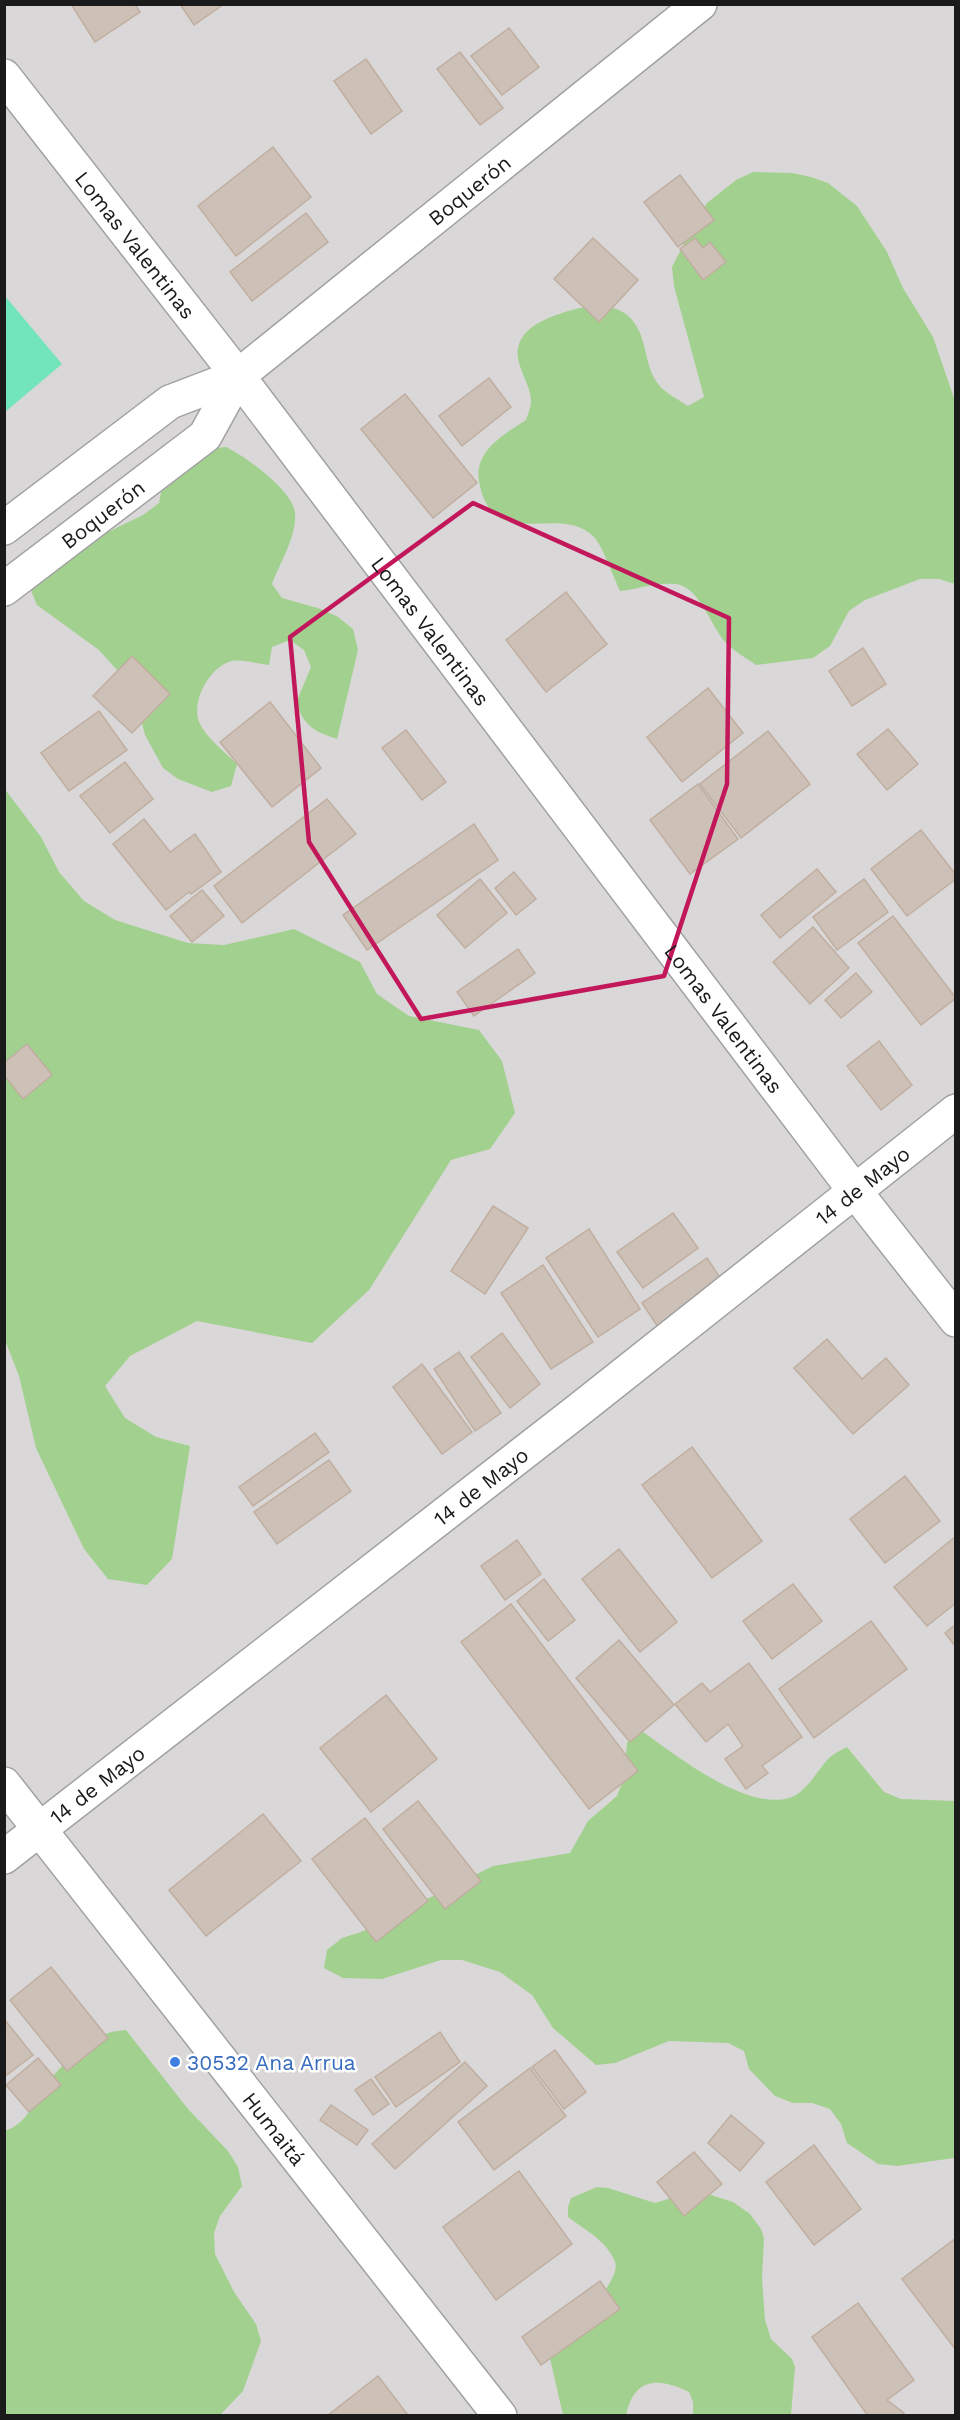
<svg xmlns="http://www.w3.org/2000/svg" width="960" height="2420" font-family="'Work Sans',sans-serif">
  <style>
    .residential { fill: #d9d7d7 }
    .forest { fill: #a2d18f }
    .pitch { fill: #73e5ba }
    .building { fill: #cdc1b7; stroke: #c0aea0; stroke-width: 1.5 }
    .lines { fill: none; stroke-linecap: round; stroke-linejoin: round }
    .minor-casing { stroke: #a1a1a1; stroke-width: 36 }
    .tertiary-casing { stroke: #a1a1a1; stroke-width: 36 }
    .minor { stroke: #fff; stroke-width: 33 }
    .tertiary { stroke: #fff; stroke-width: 33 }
    .marked { fill: none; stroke: #c2185b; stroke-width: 4.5; stroke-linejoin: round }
    .shop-dot { fill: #3f7fe0; stroke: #fff; stroke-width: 2 }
    .labels { text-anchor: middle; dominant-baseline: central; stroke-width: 5; stroke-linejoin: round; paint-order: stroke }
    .street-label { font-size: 21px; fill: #1a1a1a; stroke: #fff }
    .shop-label { font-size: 21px; fill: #366cbe; stroke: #fff; text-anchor: start }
  </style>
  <rect width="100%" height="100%" fill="#eee9de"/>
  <rect class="residential" x="5" y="5" width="950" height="2410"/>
  <g class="forest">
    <path d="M753,172L792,173L811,177L828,183L857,206L887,252L903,288L933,337L955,401V584L939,579H920L865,600L849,611L830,646L813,658L756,665C746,658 734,651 726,643C711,627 700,587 676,584C657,582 638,589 620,591C614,578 602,545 594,537C560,501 492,556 479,481C474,450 505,434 526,420C528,414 531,407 531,402C532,384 512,363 519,344C526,326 545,319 562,313C591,303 626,299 640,333C647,350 647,371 659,385C665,393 679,400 688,406L704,397L674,286L672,267L697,218L707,203L736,180Z"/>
    <path d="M226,447C246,457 293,490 295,513C297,536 280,563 272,584L282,598L321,609L338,617L353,629L358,650L337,739C314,731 305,727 296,703L311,667L304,650L290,640L272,647L269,665C258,664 242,659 232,661C210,666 191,701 199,722C207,739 224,751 237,764L231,786L212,792L178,779L163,768L145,735L135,696L125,679L99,650L37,605L30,588L73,549L143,515L159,503L163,482L206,449Z"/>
    <path d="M4,788L41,837L59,872L84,901L115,920L188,943L224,945L294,929L360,962L377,994L409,1016L479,1030L502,1061L515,1113L490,1149L451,1160L369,1290L312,1343L197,1321L130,1356L105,1386L125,1418L156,1437L190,1446L172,1559L147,1585L108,1579L84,1549L36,1448L19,1376L5,1340Z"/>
    <path d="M636,1727C671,1751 743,1811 789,1798C807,1792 816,1772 828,1759C833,1754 841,1750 847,1747L884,1792L901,1799L955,1801L954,2158L897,2166L878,2164L847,2143L841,2124L830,2109L812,2103H793L775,2096L749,2069L744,2051L728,2043L669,2041L615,2063L596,2065L553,2028L532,1995L500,1972L462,1960H441L382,1979L343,1978L324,1968L327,1950L342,1938L361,1932L493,1866L570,1853L588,1821L617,1796L624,1778L627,1743Z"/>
    <path d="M126,2030L188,2109L228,2151L238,2167L242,2186L220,2216L214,2233L215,2254L234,2292L256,2324L261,2341L243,2391L220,2415H5L4,2131C27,2125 35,2100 47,2083C61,2066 86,2040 108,2033C113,2031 120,2031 126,2030Z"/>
    <path d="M597,2187L608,2188L655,2203L690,2192L711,2195L733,2202L750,2214L761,2229L764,2238L762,2278L765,2320L771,2339L792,2359L795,2367L791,2415H693V2402L689,2392C659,2377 634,2377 626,2415H563L549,2354C563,2338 623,2282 615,2262C608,2242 584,2229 568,2217V2207L571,2198Z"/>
  </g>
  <path class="pitch" d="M5,296L62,364L5,412H4Z"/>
  <g class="building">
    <path d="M71,4H135L140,12L95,42Z"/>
    <path d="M180,4H224L194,25Z"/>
    <path d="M509,28L539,67L502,95L471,56Z"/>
    <path d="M460,52L503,108L480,125L437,69Z"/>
    <path d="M366,59L402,111L371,134L334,81Z"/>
    <path d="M273,147L311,197L236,256L198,206Z"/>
    <path d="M680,175L714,220L678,247L644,202Z"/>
    <path d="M306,213L328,242L252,301L230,272Z"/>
    <path d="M593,238L638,280L599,322L554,279Z"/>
    <path d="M695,238L703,248L710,242L726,262L703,280L680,249Z"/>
    <path d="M489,378L511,407L462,446L439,416Z"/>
    <path d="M405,394L477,483L433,518L361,429Z"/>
    <path d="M566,592L607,644L546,692L506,640Z"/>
    <path d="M863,648L886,684L852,706L829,671Z"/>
    <path d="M132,656L170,694L132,733L93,696Z"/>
    <path d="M708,688L743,733L682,782L647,737Z"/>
    <path d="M270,702L321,768L272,807L220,742Z"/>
    <path d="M99,711L127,750L69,791L41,753Z"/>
    <path d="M888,729L918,764L887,790L857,754Z"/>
    <path d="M406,730L446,782L422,800L382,748Z"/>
    <path d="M768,731L810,784L741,838L700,784Z"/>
    <path d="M125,762L153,799L110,833L80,796Z"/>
    <path d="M698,784L738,839L690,874L650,820Z"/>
    <path d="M327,799L356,834L242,923L214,886Z"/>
    <path d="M144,819L170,852L195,834L221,872L191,894L189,892L166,910L113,844Z"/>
    <path d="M474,824L498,860L367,950L343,915Z"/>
    <path d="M921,830L956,875V879L907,916L871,869Z"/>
    <path d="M817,869L836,892L780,938L761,915Z"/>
    <path d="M514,872L536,899L516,915L495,888Z"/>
    <path d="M480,879L507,913L465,948L437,915Z"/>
    <path d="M864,879L888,912L837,950L813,917Z"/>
    <path d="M202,890L224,916L192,942L170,916Z"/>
    <path d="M893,916L956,998L921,1025L858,943Z"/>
    <path d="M813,927L849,968L810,1004L773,962Z"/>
    <path d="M518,949L535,973L474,1016L457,992Z"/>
    <path d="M856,973L872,992L841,1018L825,1000Z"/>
    <path d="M879,1041L912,1085L881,1110L847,1066Z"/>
    <path d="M27,1044L52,1075L23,1099L4,1075V1063Z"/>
    <path d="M493,1206L528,1228L485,1294L451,1271Z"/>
    <path d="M673,1213L698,1248L643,1288L617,1252Z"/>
    <path d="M589,1229L640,1309L598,1337L546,1258Z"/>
    <path d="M707,1258L725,1285L660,1330L642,1303Z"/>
    <path d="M543,1265L593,1342L551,1369L501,1293Z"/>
    <path d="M502,1333L540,1384L510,1408L471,1357Z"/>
    <path d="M827,1339L862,1379L886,1358L909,1385L853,1434L794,1368Z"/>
    <path d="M459,1352L501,1413L475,1431L434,1369Z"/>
    <path d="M422,1364L472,1432L442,1454L393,1387Z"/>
    <path d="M315,1433L329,1452L253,1506L239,1487Z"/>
    <path d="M692,1447L762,1541L712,1578L642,1485Z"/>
    <path d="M329,1460L351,1491L277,1544L254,1512Z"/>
    <path d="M905,1476L940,1521L885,1563L850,1519Z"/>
    <path d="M956,1536V1603L927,1626L894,1587Z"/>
    <path d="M517,1540L541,1574L505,1600L481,1566Z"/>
    <path d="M619,1549L677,1622L640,1652L582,1579Z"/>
    <path d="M544,1579L575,1620L548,1641L517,1601Z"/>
    <path d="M793,1584L822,1621L772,1659L743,1621Z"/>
    <path d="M511,1604L638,1771L589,1809L461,1642Z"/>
    <path d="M871,1621L907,1669L814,1738L779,1689Z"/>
    <path d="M956,1624V1645L955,1646L945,1633Z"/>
    <path d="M619,1640L674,1705L630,1742L576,1678Z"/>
    <path d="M749,1663L802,1737L762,1766L768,1773L746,1789L725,1759L743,1746L728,1724L706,1742L675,1704L702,1683L710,1692Z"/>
    <path d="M386,1695L437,1759L371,1812L320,1748Z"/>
    <path d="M418,1801L481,1881L445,1909L383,1829Z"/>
    <path d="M263,1814L301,1861L206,1936L169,1890Z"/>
    <path d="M365,1818L428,1901L376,1942L312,1859Z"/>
    <path d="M51,1967L108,2038L67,2071L10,2000Z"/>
    <path d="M4,2019L33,2055L4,2077Z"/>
    <path d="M440,2032L460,2062L396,2107L375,2077Z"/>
    <path d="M555,2050L586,2092L564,2109L532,2067Z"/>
    <path d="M38,2058L61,2085L29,2112L6,2085Z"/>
    <path d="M465,2062L487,2086L395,2169L372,2144Z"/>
    <path d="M530,2068L566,2116L494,2170L458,2122Z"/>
    <path d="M371,2079L389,2104L373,2115L355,2090Z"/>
    <path d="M331,2105L368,2130L357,2145L320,2120Z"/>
    <path d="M731,2115L764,2143L740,2171L708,2143Z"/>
    <path d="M814,2145L861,2209L814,2245L766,2182Z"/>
    <path d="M694,2152L722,2184L684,2216L657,2182Z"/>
    <path d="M519,2171L572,2244L496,2300L443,2227Z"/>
    <path d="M956,2238V2350L902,2279Z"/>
    <path d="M600,2281L620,2309L541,2365L522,2337Z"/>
    <path d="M858,2303L914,2380L887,2400L904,2413L902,2416H865L866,2413L812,2337Z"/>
    <path d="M378,2376L407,2414L405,2416H327Z"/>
  </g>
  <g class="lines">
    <g class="minor-casing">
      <g id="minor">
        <path id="s1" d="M4,76L238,376L854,1190"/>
        <path id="s2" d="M4,528L170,402L238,376L700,4"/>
        <path id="s3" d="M4,589L205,436L238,376"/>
        <path id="s4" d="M4,1784L500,2416"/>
      </g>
    </g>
    <g class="tertiary-casing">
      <g id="tertiary">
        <path d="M854,1190L956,1320"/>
        <path id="s5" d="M4,1857L576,1412L956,1111"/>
      </g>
    </g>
    <use href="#minor" class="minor"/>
    <use href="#tertiary" class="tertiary"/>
  </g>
  <path class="marked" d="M473,503L729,618L727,784L664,976L421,1019L309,842L290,637Z"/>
  <circle class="shop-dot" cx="175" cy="2062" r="6"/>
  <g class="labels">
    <g class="street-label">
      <text stroke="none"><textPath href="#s2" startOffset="578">Boquerón</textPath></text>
      <text stroke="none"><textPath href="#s1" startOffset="214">Lomas Valentinas</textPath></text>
      <text stroke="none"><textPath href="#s3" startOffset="124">Boquerón</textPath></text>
      <text stroke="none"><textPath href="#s1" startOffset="700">Lomas Valentinas</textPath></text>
      <text stroke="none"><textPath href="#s1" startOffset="1186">Lomas Valentinas</textPath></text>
      <text stroke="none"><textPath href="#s5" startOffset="1090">14 de Mayo</textPath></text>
      <text stroke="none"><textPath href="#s5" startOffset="604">14 de Mayo</textPath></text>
      <text stroke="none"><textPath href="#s5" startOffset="118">14 de Mayo</textPath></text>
      <text stroke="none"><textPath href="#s4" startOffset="438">Humaitá</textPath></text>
    </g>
    <g class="shop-label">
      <text x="187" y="2062">30532 Ana Arrua</text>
    </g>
  </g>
  <rect width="960" height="2420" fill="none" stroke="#1a1a1a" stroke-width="12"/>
</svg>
